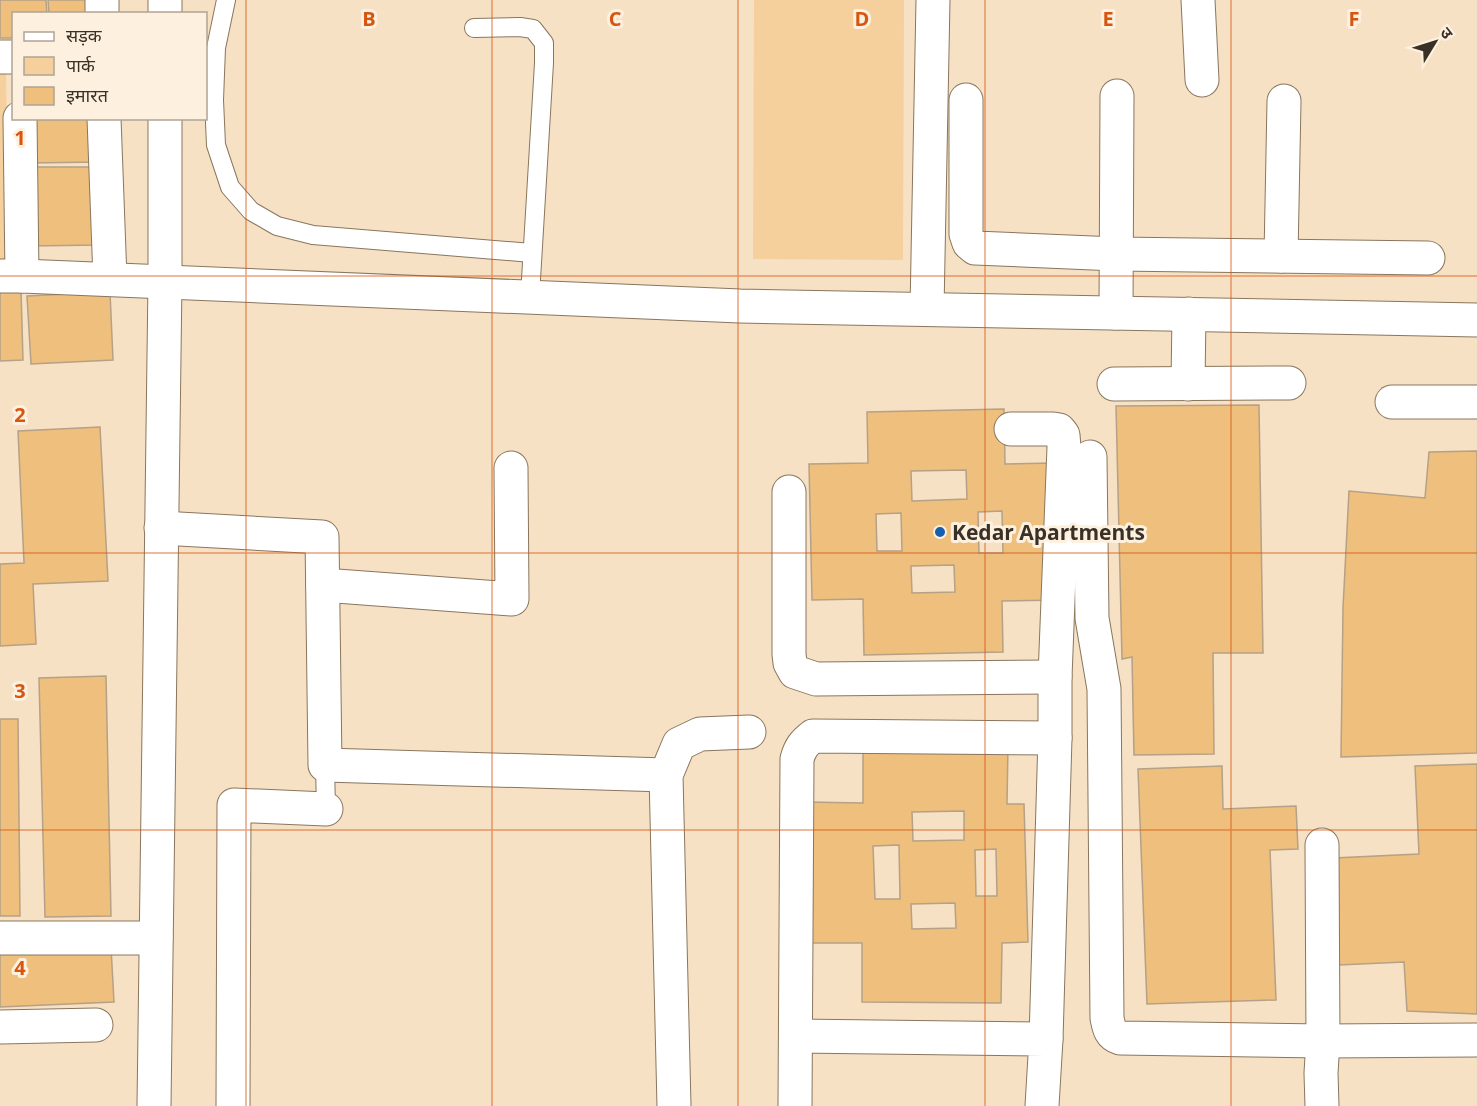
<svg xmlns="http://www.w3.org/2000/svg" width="1477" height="1106" font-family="'Open Sans','Noto Sans Devanagari',sans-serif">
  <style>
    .green { fill: #f5cf9c }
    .building { fill: #efbf7d; stroke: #b5a186; stroke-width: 1.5; fill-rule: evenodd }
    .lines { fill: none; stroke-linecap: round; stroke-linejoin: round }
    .lane-casing { stroke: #89765d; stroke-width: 20 }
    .street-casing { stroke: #89765d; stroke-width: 35 }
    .lane { stroke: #fff; stroke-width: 18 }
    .street { stroke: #fff; stroke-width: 33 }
    .grid { fill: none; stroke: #d6550f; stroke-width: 1.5; stroke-opacity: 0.55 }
    .poi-dot { fill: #155faf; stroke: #fdf0df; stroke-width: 2 }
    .labels { text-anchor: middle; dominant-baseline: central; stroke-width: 6; stroke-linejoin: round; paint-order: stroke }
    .poi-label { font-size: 21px; font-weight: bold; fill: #393126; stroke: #fdf0df; text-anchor: start }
    .grid-label { font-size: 20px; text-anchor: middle; font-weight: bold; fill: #d6550f; stroke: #fdf0df; stroke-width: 6; stroke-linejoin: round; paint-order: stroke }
  </style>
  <rect width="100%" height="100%" fill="#f6e1c5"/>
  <g class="green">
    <path d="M754,0H904L903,260L753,259Z"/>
    <path d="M0,70H6L8,261H0Z"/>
  </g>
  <g class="building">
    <path d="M0,0H46L47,14H14V38H0Z"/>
    <path d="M48,0H91V14H49Z"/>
    <path d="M27,118H100L101,162L28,163Z"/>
    <path d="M29,167H99V245L29,246Z"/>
    <path d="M21,290L23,360L0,361V291Z"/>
    <path d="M110,292L113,360L31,364L27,296Z"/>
    <path d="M1259,405L1263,653H1213L1214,754L1134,755L1132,657L1122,659L1116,406Z"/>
    <path d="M1004,409L1005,464L1054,463L1058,600L1002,601L1003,652L864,655L863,599L812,600L809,464L868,463L867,412ZM966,470L967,499L912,501L911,471ZM1002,511L1003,553H979L978,512ZM901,513L902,551H877L876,514ZM954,565L955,592L912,593L911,566Z"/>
    <path d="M100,427L108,581L33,584L36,644L0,646V564L24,563L18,431Z"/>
    <path d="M1477,451V753L1341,757L1343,608L1349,491L1425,498L1429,452Z"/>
    <path d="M106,676L111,916L45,917L39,678Z"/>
    <path d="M0,719H18L20,916H0Z"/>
    <path d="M863,743L1008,745L1007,804H1024L1028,942L1002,943L1001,1003L862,1002V943H805L806,802L863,803ZM964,811V840L913,841L912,812ZM899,845L900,899H875L873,846ZM996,849L997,896H976L975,850ZM955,903L956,928L912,929L911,904Z"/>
    <path d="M1477,764V1014L1407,1011L1404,962L1339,965L1334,858L1419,854L1415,766Z"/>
    <path d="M1222,766L1223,809L1296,806L1298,849L1270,850L1276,1000L1147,1004L1138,769Z"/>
    <path d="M111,947L114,1002L0,1007V952Z"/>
  </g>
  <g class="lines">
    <g class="lane-casing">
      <g id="lane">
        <path d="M226,0L216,48L214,100L216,145L230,187L251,211L277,226L313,235L532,253"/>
        <path d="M474,28L520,27L533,29L544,43V63L530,296"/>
        <path d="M325,765L326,809"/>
      </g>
    </g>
    <g class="street-casing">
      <g id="street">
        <path d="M102,0V14"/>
        <path d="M1198,0L1202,80"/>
        <path d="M165,14V0"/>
        <path d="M0,57H14"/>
        <path d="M966,100V234L969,243L975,248L1116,254L1428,258"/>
        <path d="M20,118L22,276"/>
        <path d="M104,118L110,279"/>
        <path d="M1281,256L1284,101"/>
        <path d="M0,276H22L740,306L1477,320"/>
        <path d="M927,309L933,0"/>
        <path d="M1116,313L1117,96"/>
        <path d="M1114,384L1289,383"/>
        <path d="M1188,384L1189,314"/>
        <path d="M1392,402H1477"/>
        <path d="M1090,457L1092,618L1104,689L1107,1018C1109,1028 1110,1035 1120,1038L1323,1041L1477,1040"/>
        <path d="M789,492V654L790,663L795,672L816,679L1055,677"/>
        <path d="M161,528L322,537L325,765L666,775"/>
        <path d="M323,585L512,599L511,468"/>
        <path d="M1322,845L1323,1041L1321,1073L1322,1106"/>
        <path d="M0,938H156"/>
        <path d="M0,1027L96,1025"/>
        <path d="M796,1036L1046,1039L1042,1106"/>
        <path d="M1046,1039L1055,738"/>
        <path d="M154,1106L165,281V118"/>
        <path d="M233,1106L234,805L326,809"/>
        <path d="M674,1106L666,775L679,744L700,734L749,732"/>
        <path d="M795,1106L797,759C800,748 804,743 813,736L1055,738V677L1064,447L1063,435L1059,430L1053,429H1011"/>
      </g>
    </g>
    <use href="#lane" class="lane"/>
    <use href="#street" class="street"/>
  </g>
  <path class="grid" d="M246,0V1106M492,0V1106M738,0V1106M985,0V1106M1231,0V1106M0,276H1477M0,553H1477M0,830H1477"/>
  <circle class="poi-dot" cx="940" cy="532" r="6"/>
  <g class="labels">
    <g class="poi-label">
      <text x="952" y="532">Kedar Apartments</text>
    </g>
  </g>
  <g class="grid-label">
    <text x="369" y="26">B</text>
    <text x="615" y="26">C</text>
    <text x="862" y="26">D</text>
    <text x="1108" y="26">E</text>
    <text x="1354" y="26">F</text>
    <text x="20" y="145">1</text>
    <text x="20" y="422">2</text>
    <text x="20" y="698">3</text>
    <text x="20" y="975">4</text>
  </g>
  <rect x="12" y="12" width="195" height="108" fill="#fdf0df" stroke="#afa495" stroke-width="1.5"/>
  <rect x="24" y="32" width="30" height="9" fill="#ffffff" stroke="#afa495" stroke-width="1.5"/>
  <text x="66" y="42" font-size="18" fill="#393126">सड़क</text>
  <rect x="24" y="57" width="30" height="18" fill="#f5cf9c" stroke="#afa495" stroke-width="1.5"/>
  <text x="66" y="72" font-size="18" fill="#393126">पार्क</text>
  <rect x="24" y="87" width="30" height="18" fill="#efbf7d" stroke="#afa495" stroke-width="1.5"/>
  <text x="66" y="102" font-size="18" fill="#393126">इमारत</text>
  <g transform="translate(1435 42) rotate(52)" stroke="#fdf0df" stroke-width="4.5" paint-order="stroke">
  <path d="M0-4.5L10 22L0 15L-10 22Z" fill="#393126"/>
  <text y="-9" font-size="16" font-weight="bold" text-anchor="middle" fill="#393126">उ</text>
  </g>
</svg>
